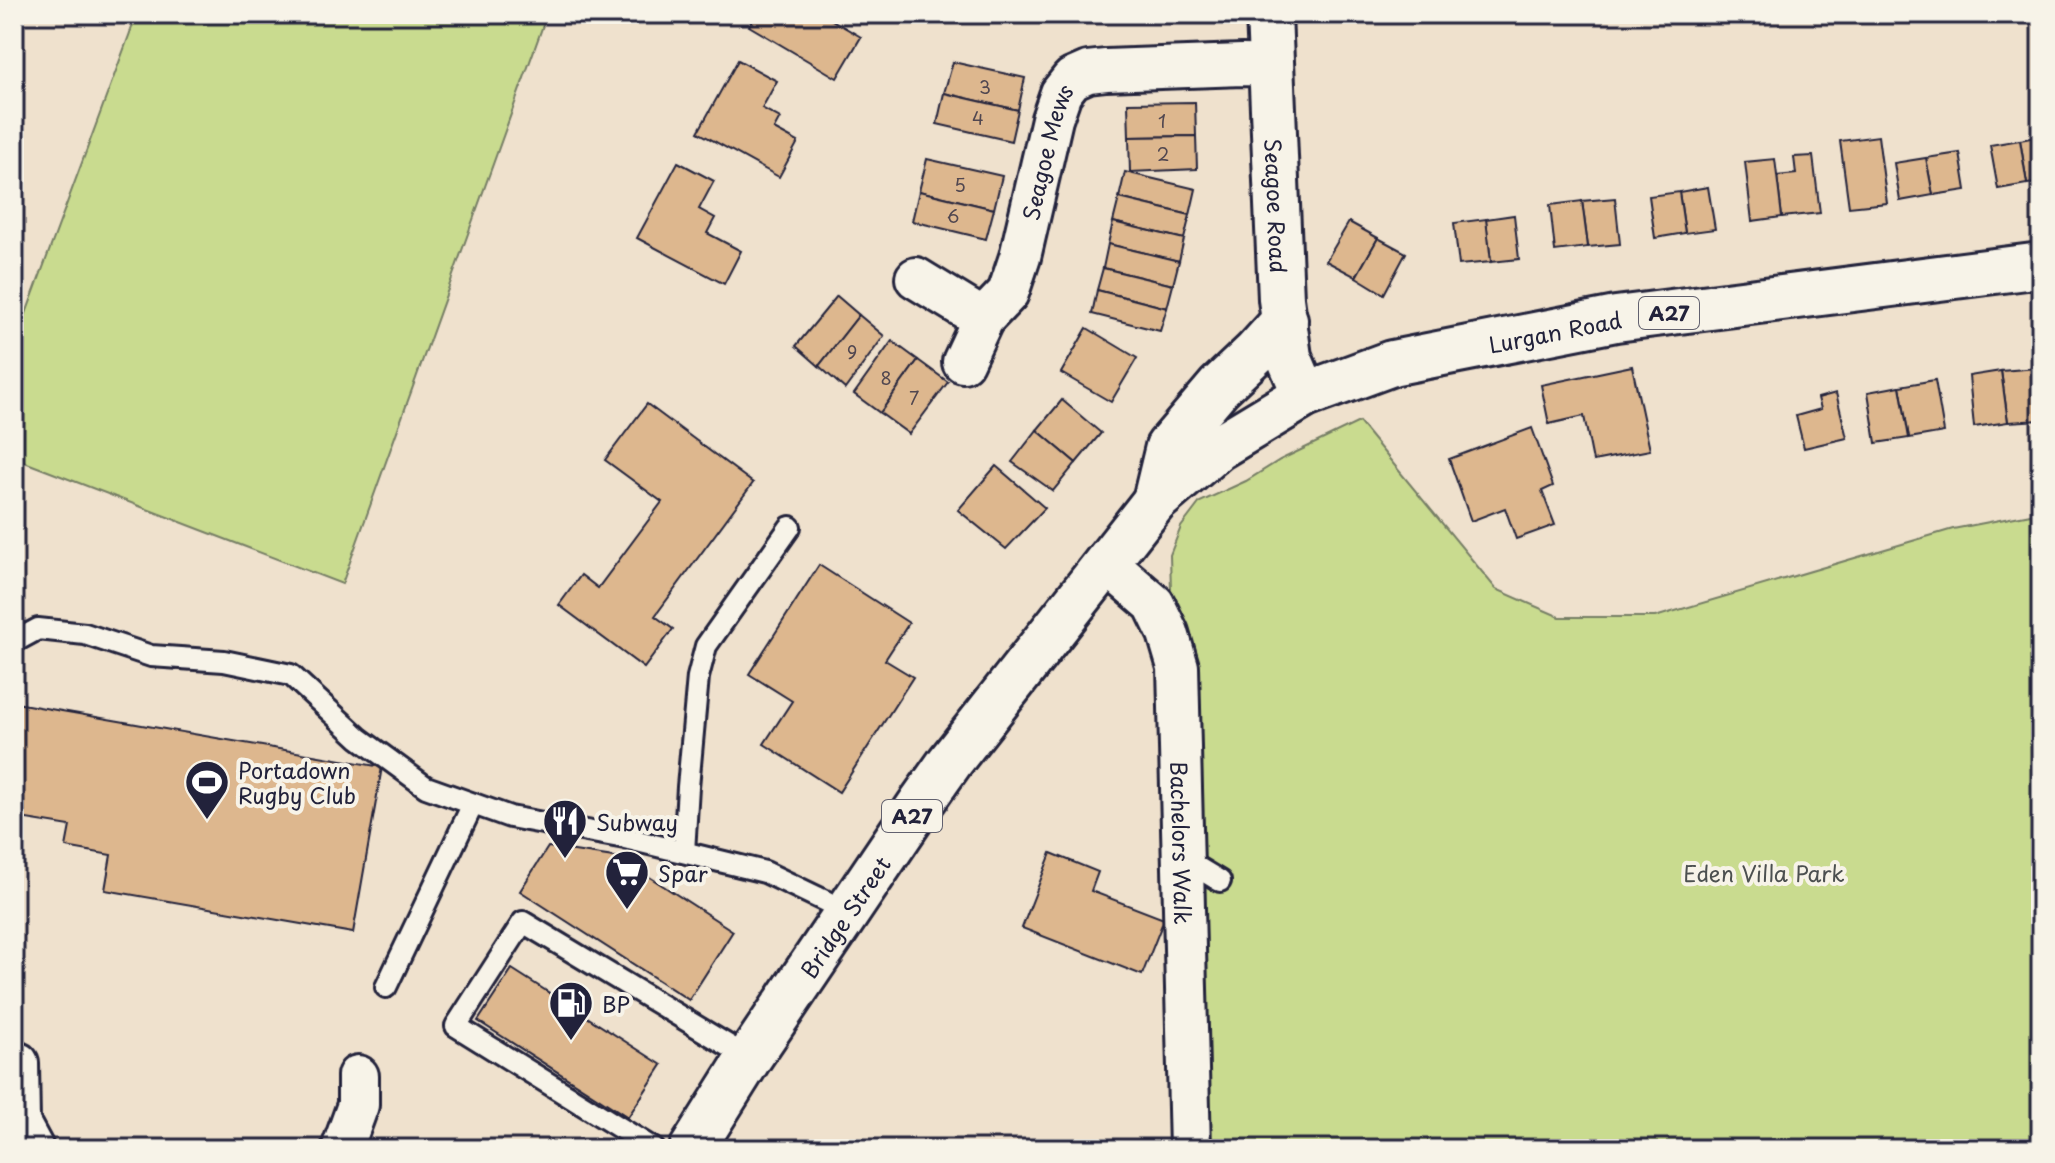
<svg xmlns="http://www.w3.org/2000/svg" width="2055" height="1163" font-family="'Playpen Sans',sans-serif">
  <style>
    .green { fill: #c9db8f; stroke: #767e65; stroke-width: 2 }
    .building { fill: #ddb78e; stroke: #22223b; stroke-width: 2 }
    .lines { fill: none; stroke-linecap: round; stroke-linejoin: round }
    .lane-casing { stroke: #22223b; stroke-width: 26 }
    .street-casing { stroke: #22223b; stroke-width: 46 }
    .secondary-casing { stroke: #22223b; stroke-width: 50 }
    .primary-casing { stroke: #22223b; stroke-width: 50 }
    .lane { stroke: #f7f3e8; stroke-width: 20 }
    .street { stroke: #f7f3e8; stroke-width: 40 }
    .secondary { stroke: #f7f3e8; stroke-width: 44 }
    .primary { stroke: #f7f3e8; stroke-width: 44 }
    .labels { text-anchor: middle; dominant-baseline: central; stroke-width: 8; stroke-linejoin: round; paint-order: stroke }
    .number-label { font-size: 18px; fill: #514750 }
    .shield { fill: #f7f3e8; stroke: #62616f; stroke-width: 2 }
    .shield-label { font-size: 20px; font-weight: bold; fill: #22223b }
    .street-label { font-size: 22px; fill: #22223b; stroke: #f7f3e8 }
    .poi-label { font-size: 22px; fill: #22223b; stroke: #f7f3e8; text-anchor: start }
    .park-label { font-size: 22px; fill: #4c5050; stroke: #f7f3e8 }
  </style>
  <rect width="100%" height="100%" fill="#efe1cd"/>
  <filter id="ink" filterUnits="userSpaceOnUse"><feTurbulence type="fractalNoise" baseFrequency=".0125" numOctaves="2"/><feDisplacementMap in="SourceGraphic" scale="16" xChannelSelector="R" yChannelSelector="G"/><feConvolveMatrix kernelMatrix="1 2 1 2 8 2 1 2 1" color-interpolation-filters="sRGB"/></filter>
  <g filter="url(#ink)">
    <g class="green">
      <path d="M137,14H547L342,584L14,458V346Z"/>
      <path d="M1359,422L1496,589L1560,617H1655L1953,529L2041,512V1149H1190L1179,636L1171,590L1170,555L1181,527L1200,502L1246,481L1280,460Z"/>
    </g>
    <g class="building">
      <path d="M756,14H828L827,17L861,37L837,78L749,26Z"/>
      <path d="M738,60L777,81L762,108L780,118L774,129L798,142L779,177L698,132Z"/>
      <path d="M953,62L1025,78L1018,110L944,93Z"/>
      <path d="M944,93L1018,110L1011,141L937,124Z"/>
      <path d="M1195,102L1196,136L1129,137L1128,103Z"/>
      <path d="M1196,136L1197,169L1130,172L1129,137Z"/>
      <path d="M1878,136L1887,203L1849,207L1840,141Z"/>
      <path d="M2041,136V182L2027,184L2020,140Z"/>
      <path d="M2020,140L2027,184L1998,189L1990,145Z"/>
      <path d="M1960,153L1966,190L1933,195L1926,158Z"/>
      <path d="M1813,156L1820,213L1782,217L1777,176L1796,174L1794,157Z"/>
      <path d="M1926,158L1933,195L1900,201L1894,163Z"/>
      <path d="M927,159L1002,176L994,209L919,191Z"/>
      <path d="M1775,159L1782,217L1752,221L1745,162Z"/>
      <path d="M678,162L714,181L699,209L715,218L707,233L741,251L724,284L637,238Z"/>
      <path d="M1125,172L1196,189L1190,215L1119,198Z"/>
      <path d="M1708,187L1715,229L1685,233L1679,192Z"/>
      <path d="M919,191L994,209L986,239L912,221Z"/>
      <path d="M1679,192L1685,233L1655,238L1649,196Z"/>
      <path d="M1119,198L1190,215L1184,239L1113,222Z"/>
      <path d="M1615,198L1620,244L1588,247L1582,201Z"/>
      <path d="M1582,201L1588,247L1555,251L1550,205Z"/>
      <path d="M1514,215L1519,259L1491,262L1486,219Z"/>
      <path d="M1486,219L1491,262L1459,265L1454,223Z"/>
      <path d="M1113,222L1184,239L1179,261L1108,244Z"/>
      <path d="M1349,222L1378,238L1356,277L1326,261Z"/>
      <path d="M1378,238L1406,253L1384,294L1356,277Z"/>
      <path d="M1108,244L1179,261L1173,285L1103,268Z"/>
      <path d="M1103,268L1173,285L1167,308L1097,290Z"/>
      <path d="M1097,290L1167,308L1160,331L1092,314Z"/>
      <path d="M837,296L859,315L819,366L796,346Z"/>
      <path d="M859,315L884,336L845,389L819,366Z"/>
      <path d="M1087,328L1137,358L1111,402L1061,373Z"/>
      <path d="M892,341L918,360L880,413L854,394Z"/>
      <path d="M918,360L948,382L909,434L880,413Z"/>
      <path d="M1632,366L1650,450L1593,461L1584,416L1549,424L1541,385Z"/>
      <path d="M2037,368L2041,420L2008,422L2001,371Z"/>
      <path d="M2001,371L2008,422L1974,427L1969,376Z"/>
      <path d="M1935,380L1944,432L1909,438L1900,386Z"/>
      <path d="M1900,386L1909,438L1876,443L1868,392Z"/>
      <path d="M1836,393L1847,438L1804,448L1796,416L1821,409L1818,398Z"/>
      <path d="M1062,400L1101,433L1076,463L1037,430Z"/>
      <path d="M647,404L753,483L655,616L673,629L644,668L559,605L581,575L598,588L662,502L605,460Z"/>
      <path d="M1532,428L1553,486L1542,491L1555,525L1516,539L1505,508L1471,521L1449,459Z"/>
      <path d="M1037,430L1076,463L1053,491L1012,462Z"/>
      <path d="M996,466L1045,508L1006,549L958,510Z"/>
      <path d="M819,565L909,623L885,660L913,677L839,792L764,744L792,701L749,674Z"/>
      <path d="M16,703L382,767L353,933L105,890L111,855L66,847L70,826L14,817V715Z"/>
      <path d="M548,847L620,858L733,931L689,1000L520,891Z"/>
      <path d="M1051,853L1098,872L1091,891L1164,919L1142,975L1022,928Z"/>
      <path d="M512,969L662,1065L628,1117L478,1021Z"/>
      <path d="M2041,1133V1149H2023Z"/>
    </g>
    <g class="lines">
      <g class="lane-casing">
        <g id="lane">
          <path d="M14,642L38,629L85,634L151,656L224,661L291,675L359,738L426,787L510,817L625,838L765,872L848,912"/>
          <path d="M684,852L688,787L698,677L706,646L790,527"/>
          <path d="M1182,858L1220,881"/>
          <path d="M386,987L473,804"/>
          <path d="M654,1149L456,1026L523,922L749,1058"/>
        </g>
      </g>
      <g class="street-casing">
        <g id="street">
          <path d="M916,278L983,319"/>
          <path id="s1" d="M963,362L983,319L1008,293L1020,257L1052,119L1061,93L1072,79L1088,72L1106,70L1242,65L1272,66"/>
          <path id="s2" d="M1105,562L1154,604L1168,633L1178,667L1190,1149"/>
          <path d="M18,1063L19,1123L33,1149"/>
          <path d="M342,1149L358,1105V1076"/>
        </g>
      </g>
      <g class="secondary-casing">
        <g id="secondary">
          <path id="s3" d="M1269,14L1281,299L1289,357L1305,395"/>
        </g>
      </g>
      <g class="primary-casing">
        <g id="primary">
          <path d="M1155,501L1168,447L1219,387L1255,353L1285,320"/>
          <path id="s4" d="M692,1149L749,1058L921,803L950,762L1155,501L1217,448L1305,395L1392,363L1616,319L2041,265"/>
        </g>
      </g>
      <use href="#lane" class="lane"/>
      <use href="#street" class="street"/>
      <use href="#secondary" class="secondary"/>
      <use href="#primary" class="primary"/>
    </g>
  </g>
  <defs>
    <g id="stadium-pin" transform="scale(2.3)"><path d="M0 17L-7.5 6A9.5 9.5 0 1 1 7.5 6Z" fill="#22223b" stroke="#f7f3e8"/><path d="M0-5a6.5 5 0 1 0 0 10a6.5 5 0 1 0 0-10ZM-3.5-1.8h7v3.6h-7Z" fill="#fff"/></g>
    <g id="restaurant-pin" transform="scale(2.3)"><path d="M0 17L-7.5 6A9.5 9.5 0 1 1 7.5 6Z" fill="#22223b" stroke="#f7f3e8"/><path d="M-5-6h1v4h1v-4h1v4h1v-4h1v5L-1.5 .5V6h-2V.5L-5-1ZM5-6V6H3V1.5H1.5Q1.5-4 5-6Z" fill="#fff"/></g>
    <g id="supermarket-pin" transform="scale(2.3)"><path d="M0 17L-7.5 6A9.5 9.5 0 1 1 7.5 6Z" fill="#22223b" stroke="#f7f3e8"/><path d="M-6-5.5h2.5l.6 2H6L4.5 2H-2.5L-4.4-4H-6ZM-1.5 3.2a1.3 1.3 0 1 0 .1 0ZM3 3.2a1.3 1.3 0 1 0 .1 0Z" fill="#fff"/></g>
    <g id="fuel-pin" transform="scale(2.3)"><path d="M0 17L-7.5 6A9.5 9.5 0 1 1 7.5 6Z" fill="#22223b" stroke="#f7f3e8"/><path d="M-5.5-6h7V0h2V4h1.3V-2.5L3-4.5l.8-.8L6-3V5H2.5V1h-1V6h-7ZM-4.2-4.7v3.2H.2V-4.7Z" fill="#fff"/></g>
  </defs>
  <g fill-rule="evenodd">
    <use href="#stadium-pin" x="207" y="782"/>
    <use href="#restaurant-pin" x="565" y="821"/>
    <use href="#supermarket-pin" x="627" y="872"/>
    <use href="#fuel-pin" x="571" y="1003"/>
  </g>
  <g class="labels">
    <g class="number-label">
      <text x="985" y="86">3</text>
      <text x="978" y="117">4</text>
      <text x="1162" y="120">1</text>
      <text x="1163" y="153">2</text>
      <text x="960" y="184">5</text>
      <text x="953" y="215">6</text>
      <text x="852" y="351">9</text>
      <text x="886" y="377">8</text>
      <text x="914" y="397">7</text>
    </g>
    <g class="shield">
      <rect x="1639" y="297" width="60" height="32" rx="6"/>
      <rect x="882" y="800" width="60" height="32" rx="6"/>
    </g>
    <g class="shield-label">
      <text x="1669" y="313">A27</text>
      <text x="912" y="816">A27</text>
    </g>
    <g class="street-label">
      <text stroke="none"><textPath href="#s1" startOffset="230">Seagoe Mews</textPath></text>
      <text stroke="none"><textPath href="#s3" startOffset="192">Seagoe Road</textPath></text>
      <text stroke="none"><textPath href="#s4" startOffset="1240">Lurgan Road</textPath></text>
      <text stroke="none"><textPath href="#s2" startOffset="308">Bachelors Walk</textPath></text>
      <text stroke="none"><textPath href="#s4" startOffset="278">Bridge Street</textPath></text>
    </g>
    <g class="poi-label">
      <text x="238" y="769">Portadown<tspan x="238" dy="25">Rugby Club</tspan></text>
      <text x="596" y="821">Subway</text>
      <text x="658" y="872">Spar</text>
      <text x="602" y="1003">BP</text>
    </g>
    <g class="park-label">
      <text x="1764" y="872">Eden Villa Park</text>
    </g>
  </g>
  <rect width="2055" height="1163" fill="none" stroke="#f7f3e8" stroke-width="48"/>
  <rect x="24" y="24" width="2007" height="1115" fill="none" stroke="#22223b" stroke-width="3" filter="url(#ink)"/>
</svg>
